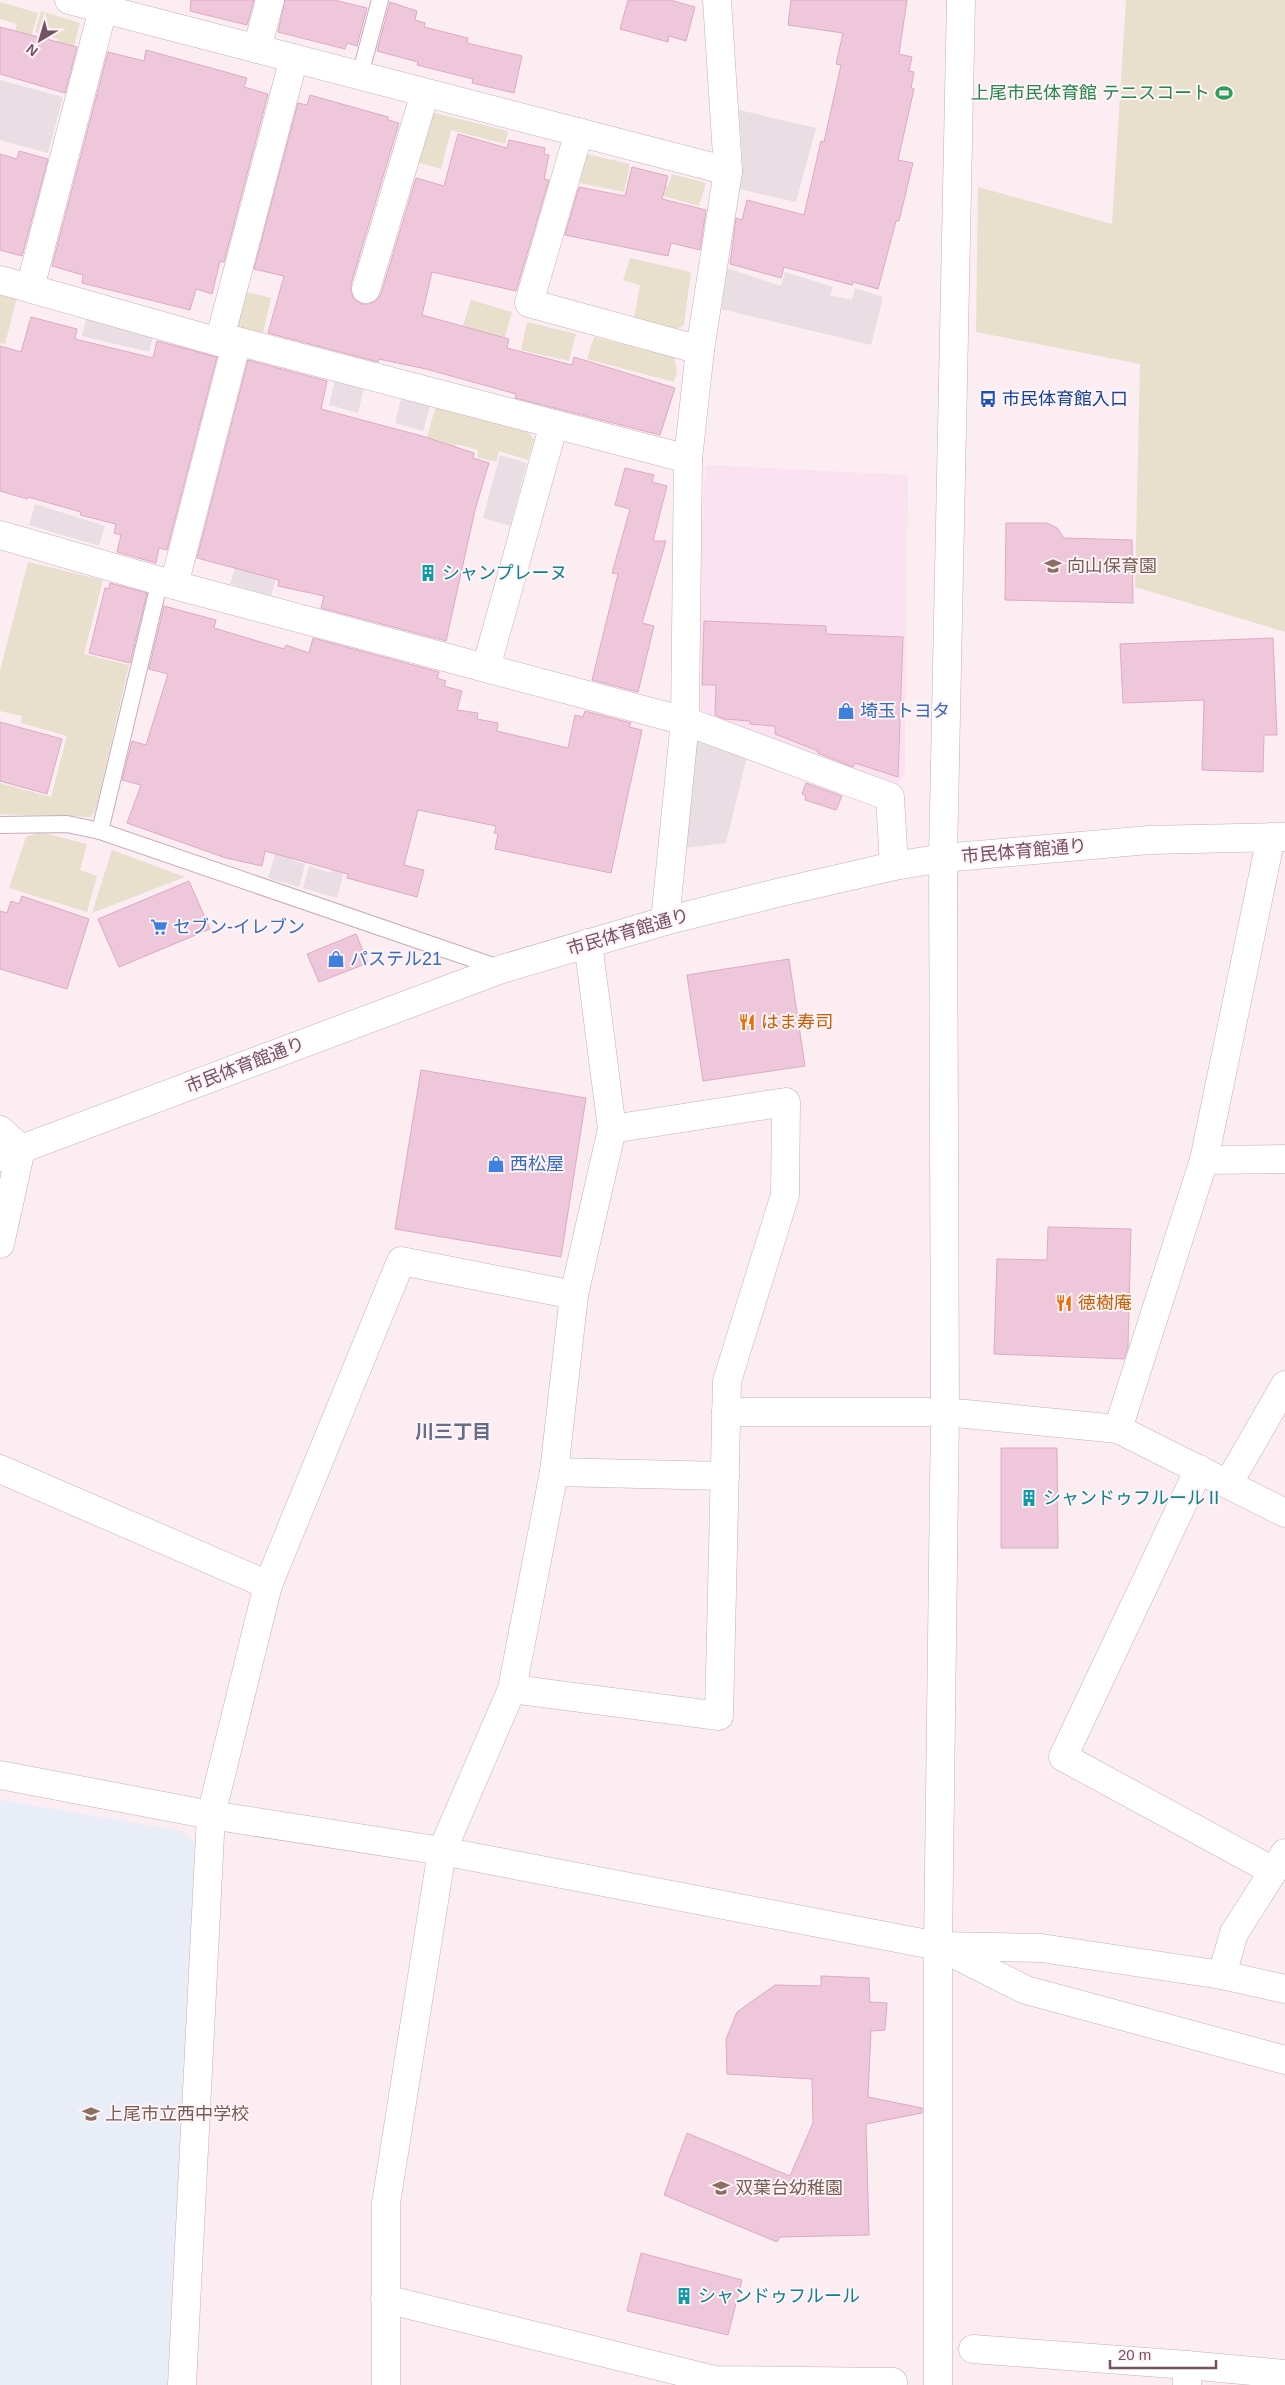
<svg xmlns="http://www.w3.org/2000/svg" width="1285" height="2385" font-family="Arial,'Noto Sans JP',sans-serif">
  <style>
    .commercial { fill: #fae2f0 }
    .industrial { fill: #e8dee3 }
    .education { fill: #e9edf8 }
    .green { fill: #e8e0cc }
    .building { fill: #eec7da; stroke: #dfa9c4 }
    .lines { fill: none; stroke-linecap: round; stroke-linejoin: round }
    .service-casing { stroke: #c8adb9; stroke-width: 18 }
    .minor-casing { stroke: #c8adb9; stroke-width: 29 }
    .tertiary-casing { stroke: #c8adb9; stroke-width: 29 }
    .service { stroke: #fff; stroke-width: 16 }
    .minor { stroke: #fff; stroke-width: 28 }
    .tertiary { stroke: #fff; stroke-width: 28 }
    .labels { text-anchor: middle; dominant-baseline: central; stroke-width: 4; stroke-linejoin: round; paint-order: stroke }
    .leisure-label { font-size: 18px; fill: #27864d; stroke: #fef3f6; text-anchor: end }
    .transit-label { font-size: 18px; fill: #164399; stroke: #fef3f6; text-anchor: start }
    .education-label { font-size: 18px; fill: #785e54; stroke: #fef3f6; text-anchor: start }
    .culture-label { font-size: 18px; fill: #0d838f; stroke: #fef3f6; text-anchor: start }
    .shop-label { font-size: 18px; fill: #366cbe; stroke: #fef3f6; text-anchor: start }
    .street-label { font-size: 18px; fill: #755164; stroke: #fef3f6 }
    .food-label { font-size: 18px; fill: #c56008; stroke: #fef3f6; text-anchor: start }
    .neighbourhood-label { font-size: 19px; font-weight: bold; fill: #656d89; stroke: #fef3f6 }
  </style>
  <rect width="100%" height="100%" fill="#fbedf1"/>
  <path class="commercial" d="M706,465L908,475L905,774L896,785L701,715V516Z"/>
  <g class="industrial">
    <path d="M0,80L63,97L48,153L0,140Z"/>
    <path d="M739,110L816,128L796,202L735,188L742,155Z"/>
    <path d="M727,268L781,286L785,272L833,287L830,295L852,300L855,288L883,297L871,345L721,309Z"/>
    <path d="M87,315L154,332L149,352L82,336Z"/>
    <path d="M335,380L364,387L358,413L329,405Z"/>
    <path d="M402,395L431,403L423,431L395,423Z"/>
    <path d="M500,455L527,463L510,526L483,518Z"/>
    <path d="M35,504L105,526L99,546L29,525Z"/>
    <path d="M238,559L278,570L271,596L230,584Z"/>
    <path d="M696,740L747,756L726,843L684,848Z"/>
    <path d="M291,800L307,805L291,860L305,864L299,887L268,878Z"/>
    <path d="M345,824L356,827L337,898L303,888L309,866L331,873Z"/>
  </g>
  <path class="education" d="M0,1800L183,1831L196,1844L169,2385H0Z"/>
  <g class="green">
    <path d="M1126,0H1285V632L1135,587L1140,364L976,332L978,187L1112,224Z"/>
    <path d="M0,2L38,13L28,47L12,43L17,24L0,19Z"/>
    <path d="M41,11L80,23L73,49L56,44L58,39L35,32Z"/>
    <path d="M435,113L508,131L505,144L451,130L441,169L417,162L428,118Z"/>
    <path d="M586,154L630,164L624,192L580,183Z"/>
    <path d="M672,174L706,183L699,206L653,193L655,183L668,186Z"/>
    <path d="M630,258L691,272L684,325L674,331L633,324L640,285L623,280Z"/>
    <path d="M239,290L271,298L263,333L237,327Z"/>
    <path d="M0,292L17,297L5,344L0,343Z"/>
    <path d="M471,300L512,312L504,340L462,329Z"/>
    <path d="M527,322L576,334L569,361L521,350Z"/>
    <path d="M594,337L674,357L677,372L674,382L587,359Z"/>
    <path d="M436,405L527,431L534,439L528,460L499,451L496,462L477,457L478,450L456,444L453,453L425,445Z"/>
    <path d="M28,562L103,580L84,654L129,665L96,809L91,817L0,814V783L51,797L67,736L21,723L22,716L0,711V671Z"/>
    <path d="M40,832L87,844L80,870L97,876L87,912L9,888L26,837Z"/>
    <path d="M112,850L185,877L92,913Z"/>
  </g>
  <g class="building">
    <path d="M191,0H254L247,25L190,11Z"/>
    <path d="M285,0H334L367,8L357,46L347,43L345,49L278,32Z"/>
    <path d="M628,0H670L695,7L686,41L669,36L668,42L620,29Z"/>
    <path d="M791,0H907L899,54L912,57L909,71L914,72L911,88L914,89L898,160L913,163L899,221H896L878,289L853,282L852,285L784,267L781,278L730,264L736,218L742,220L747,200L804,215L821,141L824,142L841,65L836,64L843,33L788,25Z"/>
    <path d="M390,2L417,11L415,20L425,23L424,27L468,38L467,43L522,56L514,93L472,83L473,79L417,65L418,62L377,51Z"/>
    <path d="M0,27L77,47L65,93L0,74Z"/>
    <path d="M146,50L247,78L244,87L268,94L224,262L220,261L212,294L196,289L190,310L82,283L83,275L52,266L108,52L144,61Z"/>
    <path d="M310,95L388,117V120L399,123L351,284V292L354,299L362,304H369L376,301L381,294L416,178L444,186L458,134L507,148L509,140L545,148L544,154L549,155L544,179L549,180L516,291L432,272L422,315L509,339L507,348L572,365L574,357L675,388L660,435L515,398L516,394L426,369L379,359L378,362L268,333L284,276L254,269L298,103L307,105Z"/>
    <path d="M19,151L48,159L22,256L0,250V154L17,159Z"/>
    <path d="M632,167L668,176L662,199L706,210L700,250L671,243L668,256L565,235L579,187L625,196Z"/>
    <path d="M31,317L77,329L75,339L153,358L157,341L217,357L167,550L159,548L156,563L117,552L121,535L114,533L116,524L80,515L81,512L28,497L27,499L0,491V346L21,352Z"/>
    <path d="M248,360L327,381L321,409L422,436L474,453L473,458L489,463L475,510L446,641L321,608L324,596L278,586L279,580L197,558Z"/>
    <path d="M625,468L654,475L652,482L667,486L653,541H666L642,623L654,626L638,692L592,680L618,574L612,573L630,509L615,505Z"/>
    <path d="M1006,523H1047L1057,528L1064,538L1132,540L1133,603L1005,600Z"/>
    <path d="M110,583L147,593L130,663L89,653L105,588L109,589Z"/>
    <path d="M164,606L216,620L214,628L284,649L286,645L309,653L313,638L439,672L437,678L446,681L444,686L462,691L457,710L478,713L477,719L498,723L497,731L568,748L575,715L583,717L585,711L631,723L629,727L642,730L611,873L495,849L498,834L494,833L496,826L418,810L404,865L424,870L417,897L347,878L348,874L265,851L262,866L226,858L127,823L141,785L122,780L132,741L146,745L168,674L149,669Z"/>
    <path d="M704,621L826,626V634L903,637L898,777L855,763L853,767L818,753V751L775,734V726L750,724V721L724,719L715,715L716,685H702Z"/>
    <path d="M1273,638L1277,735H1264L1263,772L1202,770L1204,700L1123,703L1120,644Z"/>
    <path d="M0,722L62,739L47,794L0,781Z"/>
    <path d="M806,783L842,796L836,810L805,800L806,796L802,794Z"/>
    <path d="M189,881L210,929L119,967L98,919Z"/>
    <path d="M22,896L89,919L67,989L0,969V911L7,913L11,901L19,904Z"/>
    <path d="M356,934L368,963L319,982L307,954Z"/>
    <path d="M789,959L805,1066L703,1081L687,975Z"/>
    <path d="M421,1070L586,1098L561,1257L395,1229Z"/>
    <path d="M1048,1227L1131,1229L1128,1347L1124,1359L994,1354L997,1259L1047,1260Z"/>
    <path d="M1001,1448H1057L1058,1548H1001Z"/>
    <path d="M821,1976L869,1978L870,2002L887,2003L885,2030L871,2031L868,2097L922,2108V2113L866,2124L869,2235L780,2237L777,2242L664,2195L687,2133L790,2176L813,2123L812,2079L727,2074L726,2039L737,2012L775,1985L821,1986Z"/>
    <path d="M641,2253L742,2280L728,2335L627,2311Z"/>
  </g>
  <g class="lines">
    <g class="service-casing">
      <g id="service">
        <path d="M360,75L380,0"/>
        <path d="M0,825L67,824L100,831L502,969"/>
        <path d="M100,831L160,580"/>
      </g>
    </g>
    <g class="minor-casing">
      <g id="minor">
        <path d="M69,0L728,171"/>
        <path d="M257,49L270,0"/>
        <path d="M579,132L529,303L700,350"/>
        <path d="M0,280L219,342L237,341L688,459"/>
        <path d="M30,288L103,9"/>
        <path d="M366,289L425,93"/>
        <path d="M219,342L294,58"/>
        <path d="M0,535L174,585L685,721L890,797L894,866"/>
        <path d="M174,585L237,341"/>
        <path d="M486,668L554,424"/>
        <path d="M665,921L685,721L688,459L700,350L728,171L717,0"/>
        <path d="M0,1130L21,1149L0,1244"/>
        <path d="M1204,1160L1285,1159"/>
        <path d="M726,1412H945L1118,1429L1285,1513"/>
        <path d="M1118,1429L1204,1160L1271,837"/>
        <path d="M0,1469L268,1585"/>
        <path d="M1199,1469L1063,1757L1273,1871"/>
        <path d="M554,1472L725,1476"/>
        <path d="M1228,1484L1285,1385"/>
        <path d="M512,1689L719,1716L727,1381L785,1195L786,1102L612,1129"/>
        <path d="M1222,1975L1234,1933L1285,1853"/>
        <path d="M385,2299L715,2380L893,2382"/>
        <path d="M973,2349L1187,2365"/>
        <path d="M182,2385L211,1815L268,1585L401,1261L574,1295"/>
        <path d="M386,2385V2203L442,1851L512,1689L554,1472L574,1295L612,1129L588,943"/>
        <path d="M1187,2385V2365L1285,2374"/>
      </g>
    </g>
    <g class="tertiary-casing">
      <g id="tertiary">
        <path d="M0,1157L502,969L665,921L781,892L894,866L943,858L1149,840L1285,837"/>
        <path d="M0,1775L211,1815L442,1851L938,1946L1041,1948L1222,1975L1285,1989"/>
        <path d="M944,1949L1026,1990L1285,2060"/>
        <path d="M938,2385V1946L945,1412L943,858L961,0"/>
      </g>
    </g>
    <use href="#service" class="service"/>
    <use href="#minor" class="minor"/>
    <use href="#tertiary" class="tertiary"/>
  </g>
  <defs>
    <g id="stadium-bare" transform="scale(1.35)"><path d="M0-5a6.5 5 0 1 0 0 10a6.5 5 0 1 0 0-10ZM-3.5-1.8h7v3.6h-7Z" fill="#2e9e5b" stroke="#fef3f6" stroke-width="2.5" paint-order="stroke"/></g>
    <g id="bus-bare" transform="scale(1.35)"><path d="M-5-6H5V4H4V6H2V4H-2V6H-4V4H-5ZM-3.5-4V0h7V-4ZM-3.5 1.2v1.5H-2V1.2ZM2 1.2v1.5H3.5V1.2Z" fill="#1a4fb4" stroke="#fef3f6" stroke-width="2.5" paint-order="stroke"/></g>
    <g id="school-bare" transform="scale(1.35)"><path d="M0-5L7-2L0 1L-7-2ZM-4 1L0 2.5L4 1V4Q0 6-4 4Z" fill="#8d6e63" stroke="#fef3f6" stroke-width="2.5" paint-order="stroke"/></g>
    <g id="building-bare" transform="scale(1.35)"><path d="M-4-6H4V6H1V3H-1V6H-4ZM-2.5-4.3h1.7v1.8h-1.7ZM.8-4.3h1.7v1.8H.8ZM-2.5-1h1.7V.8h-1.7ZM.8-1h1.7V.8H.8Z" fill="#0f9aa8" stroke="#fef3f6" stroke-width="2.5" paint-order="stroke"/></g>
    <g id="shop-bare" transform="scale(1.35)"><path d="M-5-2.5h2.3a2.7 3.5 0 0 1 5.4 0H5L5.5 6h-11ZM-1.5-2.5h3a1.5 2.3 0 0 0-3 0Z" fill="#3f7fe0" stroke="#fef3f6" stroke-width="2.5" paint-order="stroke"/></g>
    <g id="supermarket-bare" transform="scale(1.35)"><path d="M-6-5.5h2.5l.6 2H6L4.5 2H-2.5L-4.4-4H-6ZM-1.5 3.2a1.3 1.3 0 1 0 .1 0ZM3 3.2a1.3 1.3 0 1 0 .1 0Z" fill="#3f7fe0" stroke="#fef3f6" stroke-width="2.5" paint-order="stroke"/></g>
    <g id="restaurant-bare" transform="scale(1.35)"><path d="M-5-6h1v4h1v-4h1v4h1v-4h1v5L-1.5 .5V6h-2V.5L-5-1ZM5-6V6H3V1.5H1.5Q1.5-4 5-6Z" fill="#e8710a" stroke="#fef3f6" stroke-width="2.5" paint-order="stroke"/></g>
  </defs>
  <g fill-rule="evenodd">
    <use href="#stadium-bare" x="1224" y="93"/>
    <use href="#bus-bare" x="988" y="399"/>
    <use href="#school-bare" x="1053" y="566"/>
    <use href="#building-bare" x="428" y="573"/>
    <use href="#shop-bare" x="846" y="711"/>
    <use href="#supermarket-bare" x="159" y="927"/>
    <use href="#shop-bare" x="336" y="959"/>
    <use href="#restaurant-bare" x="747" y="1022"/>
    <use href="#shop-bare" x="496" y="1164"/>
    <use href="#restaurant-bare" x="1064" y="1303"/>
    <use href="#building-bare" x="1029" y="1498"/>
    <use href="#school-bare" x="91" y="2114"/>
    <use href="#school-bare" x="721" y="2188"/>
    <use href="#building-bare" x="684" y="2296"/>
  </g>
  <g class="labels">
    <g class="leisure-label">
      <text x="1210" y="93">上尾市民体育館 テニスコート</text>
    </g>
    <g class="transit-label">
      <text x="1002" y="399">市民体育館入口</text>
    </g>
    <g class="education-label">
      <text x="1067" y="566">向山保育園</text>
      <text x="105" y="2114">上尾市立西中学校</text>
      <text x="735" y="2188">双葉台幼稚園</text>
    </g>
    <g class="culture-label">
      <text x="442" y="573">シャンプレーヌ</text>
      <text x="1043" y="1498">シャンドゥフルールⅡ</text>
      <text x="698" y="2296">シャンドゥフルール</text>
    </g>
    <g class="shop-label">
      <text x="860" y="711">埼玉トヨタ</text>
      <text x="173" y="927">セブン-イレブン</text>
      <text x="350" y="959">パステル21</text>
      <text x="510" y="1164">西松屋</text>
    </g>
    <g class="street-label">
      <text transform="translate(1024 851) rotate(-5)">市民体育館通り</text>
      <text transform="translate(628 932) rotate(-16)">市民体育館通り</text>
      <text transform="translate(245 1065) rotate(-21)">市民体育館通り</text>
    </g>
    <g class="food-label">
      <text x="761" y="1022">はま寿司</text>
      <text x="1078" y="1303">徳樹庵</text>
    </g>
    <g class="neighbourhood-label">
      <text x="453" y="1431">川三丁目</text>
    </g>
  </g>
  <g transform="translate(40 40) rotate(218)" stroke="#fef3f6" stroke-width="4" paint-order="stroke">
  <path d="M0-4L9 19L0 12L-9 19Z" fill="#755164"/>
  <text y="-8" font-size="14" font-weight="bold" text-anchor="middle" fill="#755164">N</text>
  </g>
  <path d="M1110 2360v8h106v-8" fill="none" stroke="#755164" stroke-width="2.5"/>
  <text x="1118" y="2360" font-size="15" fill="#755164" stroke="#fef3f6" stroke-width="4" paint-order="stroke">20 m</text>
</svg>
